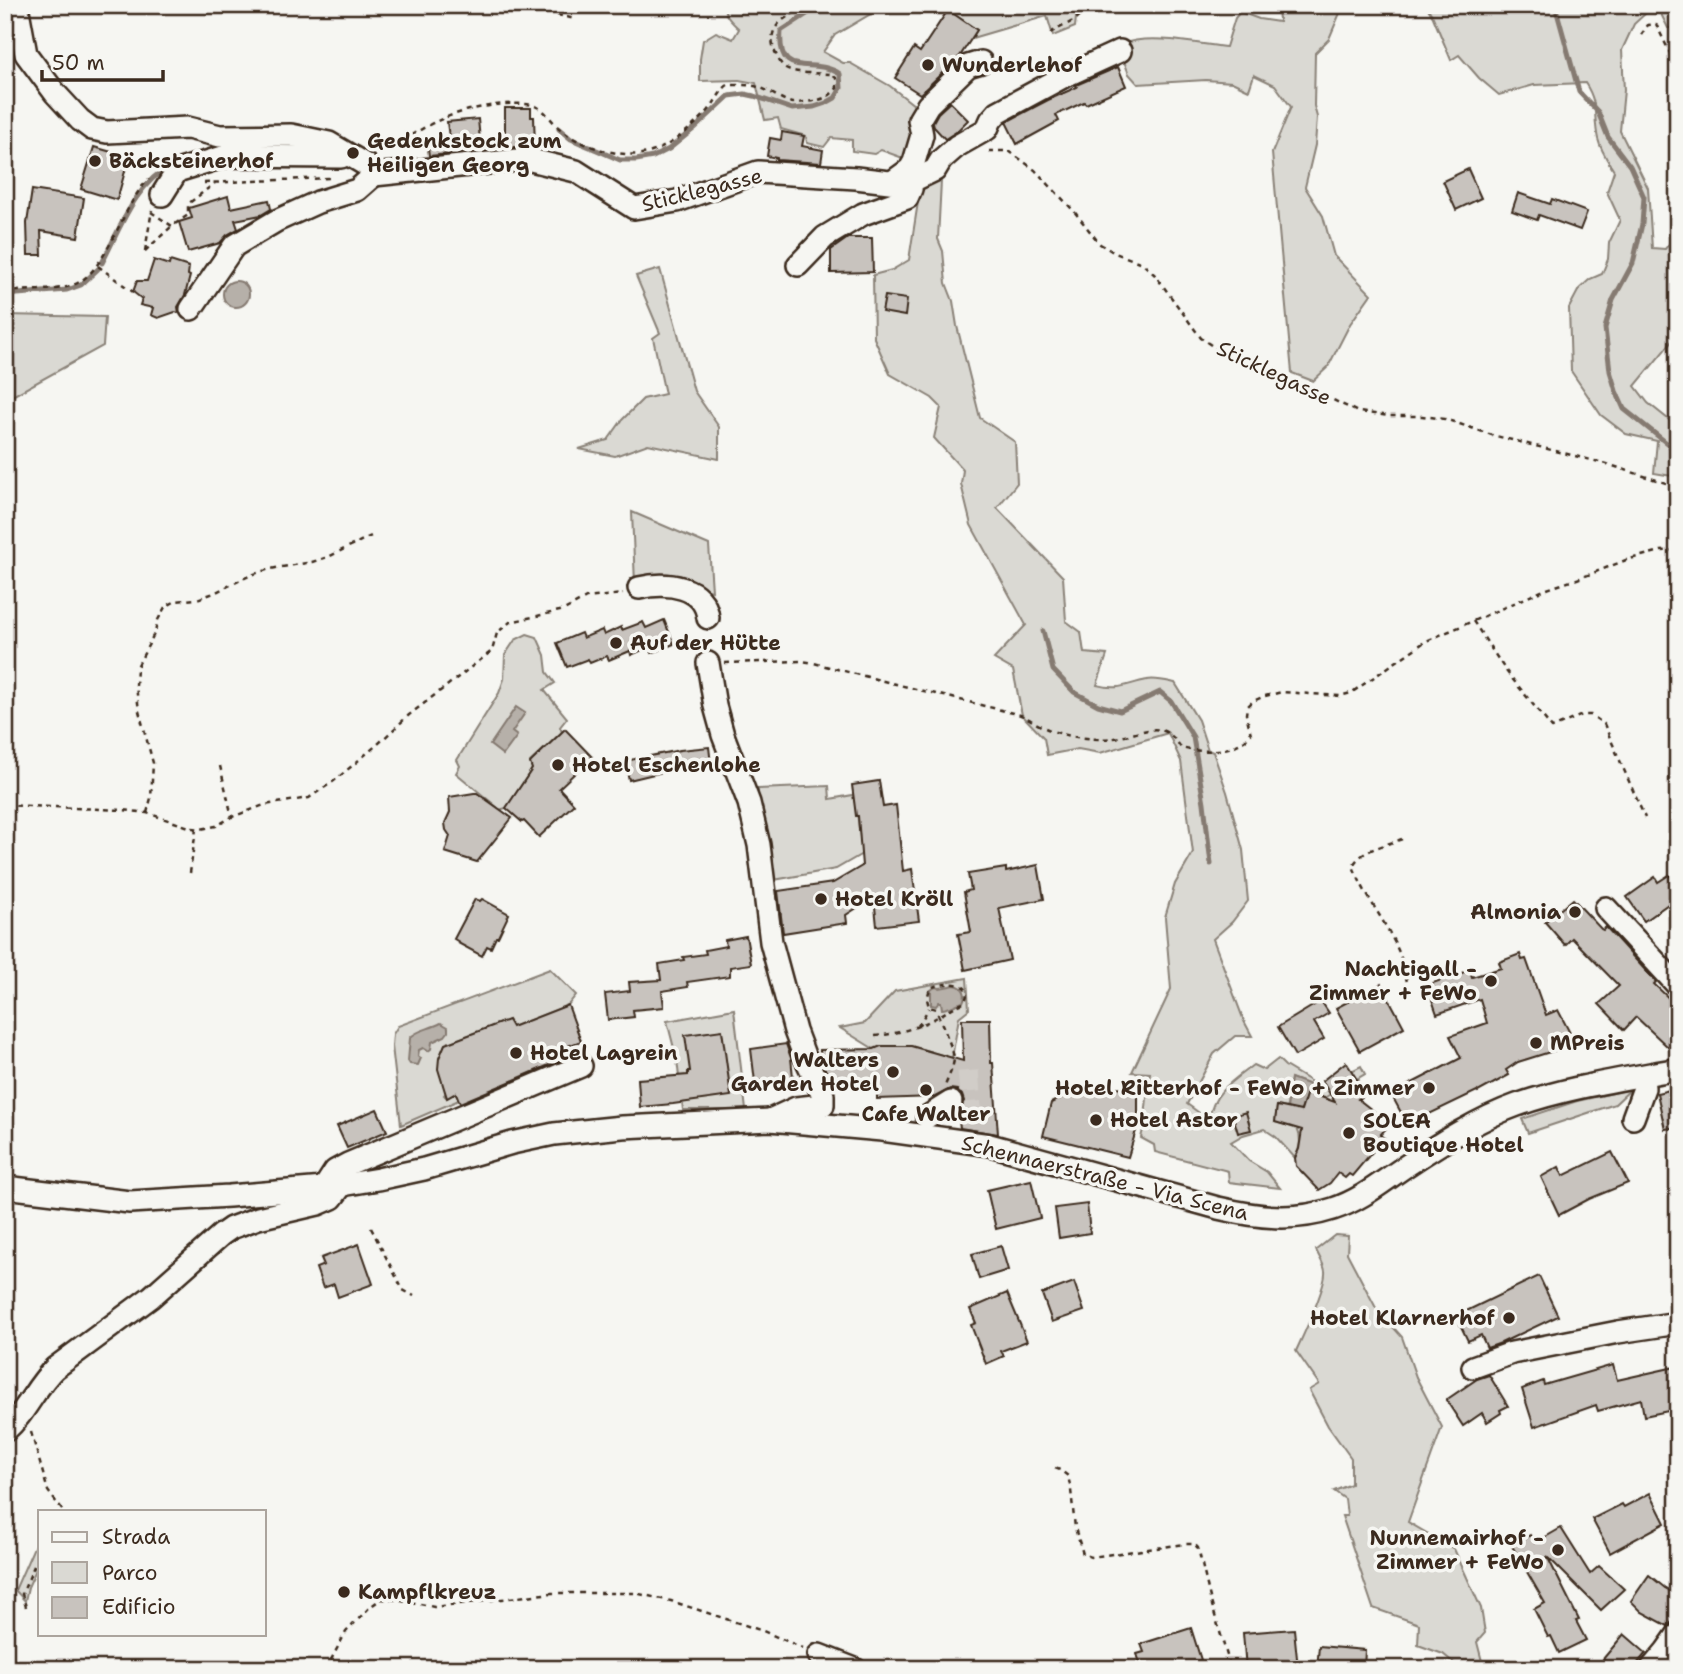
<svg xmlns="http://www.w3.org/2000/svg" width="1683" height="1674" font-family="'Shantell Sans',sans-serif">
  <style>
    .green { fill: #dad9d3; stroke: #8a8278; stroke-width: 2 }
    .water { fill: #b6b0a9; stroke: #857a71; stroke-width: 2 }
    .lines { fill: none; stroke-linecap: round; stroke-linejoin: round }
    .stream { stroke: #857a71; stroke-width: 5 }
    .building { fill: #c8c3be; stroke: #3b2a1e; stroke-width: 2 }
    .minor-tunnel { stroke: #d1cdc8; stroke-width: 21; stroke-dasharray: 21 10; stroke-linecap: butt }
    .minor-casing { stroke: #3b2a1e; stroke-width: 26 }
    .path { stroke: #3b2a1e; stroke-width: 2.5; stroke-dasharray: 5 5; stroke-linecap: butt }
    .minor { stroke: #f6f6f2; stroke-width: 21 }
    .poi-dot { fill: #3b2a1e; stroke: #f6f6f2; stroke-width: 2.5 }
    .labels { text-anchor: middle; dominant-baseline: central; stroke-width: 7; stroke-linejoin: round; paint-order: stroke }
    .poi-label { font-size: 21px; font-weight: bold; fill: #3b2a1e; stroke: #f6f6f2; text-anchor: start }
    .street-label { font-size: 21px; fill: #3b2a1e; stroke: #f6f6f2 }
  </style>
  <rect width="100%" height="100%" fill="#f6f6f2"/>
  <filter id="ink" filterUnits="userSpaceOnUse"><feTurbulence type="fractalNoise" baseFrequency=".0143" numOctaves="2"/><feDisplacementMap in="SourceGraphic" scale="14" xChannelSelector="R" yChannelSelector="G"/><feConvolveMatrix kernelMatrix="1 2 1 2 8 2 1 2 1" color-interpolation-filters="sRGB"/></filter>
  <g filter="url(#ink)">
    <g class="green">
      <path d="M724,5H890L881,8L835,35L823,52L843,63H850L890,86L919,109L914,162L881,150L874,154L852,151V140L831,138L824,147L807,143L806,136L781,129L778,118L765,120L756,83L739,80L700,81V59L703,40L716,32L733,39L739,29C732,22 724,16 724,5Z"/>
      <path d="M964,5H1071L1077,8L1075,27L1053,36L1047,16L972,38L977,30L948,10Z"/>
      <path d="M1278,5H1333L1340,13L1329,39L1315,53L1314,106L1317,117L1315,145L1305,187L1323,216L1334,256L1371,294L1350,324L1328,367L1313,381L1292,373L1272,153L1291,107L1275,85L1254,75L1249,90L1232,82L1206,80L1138,84L1129,74L1120,51L1123,44C1147,33 1200,44 1226,47L1235,18L1240,12L1259,19L1279,22Z"/>
      <path d="M1426,5H1678V28H1668L1660,12H1647L1634,24L1622,50L1624,90L1620,131L1648,188L1652,248L1665,249L1678,233V277L1674,281L1673,340L1635,386L1648,403L1678,427V477L1654,473L1657,441L1626,434L1601,415L1571,371L1569,308L1579,289L1590,279L1602,274L1608,259L1609,243L1620,220L1607,192L1614,171C1608,161 1601,151 1598,139C1593,117 1599,104 1585,83L1534,85L1499,95L1479,78L1459,55L1451,60L1433,17Z"/>
      <path d="M936,176L941,181L938,239L943,251L946,283L953,301L957,326L980,418L1015,442L1017,483L997,508L1063,577L1066,621L1081,632L1084,653L1107,655L1097,685C1120,691 1126,684 1147,680C1155,678 1166,681 1175,683L1198,720L1208,750L1213,752L1227,792L1243,850L1248,901L1232,922L1213,939L1244,1021L1252,1036H1235L1214,1054L1187,1104L1209,1120C1212,1093 1232,1081 1253,1065L1264,1070L1278,1059L1285,1066L1320,1087L1361,1066L1365,1074L1324,1098L1307,1092L1310,1085L1291,1078L1287,1108L1277,1106L1275,1122L1297,1128C1302,1139 1300,1147 1295,1158L1276,1137L1264,1129L1243,1135L1231,1142L1249,1161L1267,1172L1280,1188L1229,1182L1228,1171L1155,1152L1154,1145L1141,1138C1147,1117 1146,1095 1150,1073L1132,1072L1171,989L1165,917L1175,884L1193,853L1181,761L1168,733L1100,753L1078,749L1047,755L1044,738L1022,715L1013,670L994,659L1026,625L971,525L961,484L963,470L934,438L941,407L932,398L890,374L874,338L873,275L892,270L909,260L918,202V187Z"/>
      <path d="M660,269L694,391L719,427V459L648,444L615,456L579,449L608,440L623,419L643,399L665,394L653,338L660,333L636,276Z"/>
      <path d="M5,315L105,317L103,346L5,400Z"/>
      <path d="M632,512L709,545L712,591L646,575L635,584Z"/>
      <path d="M527,634L537,637L545,655L547,672L555,683L544,690L567,718L560,727L562,732L530,762L532,769L506,808L496,811L497,807L456,773L460,766L457,760L499,693L504,679L505,655L515,640Z"/>
      <path d="M829,786L830,799L853,795L857,812L862,854L836,869L768,881L755,797L758,793V789Z"/>
      <path d="M550,969L576,995L568,1005L512,1027L508,1020L445,1044L441,1055L446,1093L444,1095L447,1098L456,1093L459,1100L401,1125L392,1046L393,1034L398,1026Z"/>
      <path d="M967,978L969,1009L959,1017L952,1058L911,1046L874,1049L840,1028L865,1023L895,991Z"/>
      <path d="M734,1009L746,1110H683L677,1060L667,1021Z"/>
      <path d="M1631,1089L1615,1104L1528,1133L1522,1119L1577,1101Z"/>
      <path d="M1335,1235L1348,1236L1347,1253L1376,1308L1402,1337L1416,1377L1442,1427L1408,1522L1454,1549L1481,1608L1485,1633L1477,1642L1484,1669H1461L1443,1654L1418,1645L1419,1624L1373,1608L1342,1516H1347L1345,1499L1334,1491L1351,1484V1458L1328,1426L1309,1390L1319,1384L1296,1351C1303,1336 1327,1285 1325,1271C1324,1264 1319,1257 1316,1250Z"/>
      <path d="M40,1537V1561L28,1587L25,1601L15,1590L37,1540Z"/>
    </g>
    <g class="water">
      <circle cx="236" cy="294" r="13"/>
      <path d="M516,707L525,713L512,732L517,736L503,755L490,745Z"/>
      <path d="M955,985C964,987 967,994 963,1002C956,1004 948,1009 942,1009L941,1002H939L936,1006L931,1005V990L935,987L940,988Z"/>
      <path d="M441,1023L448,1027V1032L445,1036L432,1042L431,1049L428,1051L423,1048L419,1050L418,1056L421,1058L418,1065L410,1064L408,1061L410,1038C416,1030 430,1029 441,1023Z"/>
      <path d="M1291,1078L1310,1085L1298,1118L1286,1116Z"/>
    </g>
    <g class="lines">
      <g class="stream">
        <path d="M1555,5L1579,92L1598,112L1608,137L1630,166L1644,197L1642,224L1633,263L1613,300L1605,328L1610,371L1616,391L1624,409L1678,452"/>
        <path d="M559,129L571,139L620,160H636L653,157L669,149L696,127L729,96L745,94L754,96L792,109L814,107L826,103L835,98L841,88L840,74C813,55 777,83 781,31L821,5"/>
        <path d="M102,263C120,229 135,183 172,165"/>
        <path d="M5,295L67,290L81,285L98,269"/>
        <path d="M1043,631L1053,670L1074,692L1098,705L1120,711L1160,692L1171,701L1193,737L1204,803L1211,864"/>
      </g>
    </g>
    <g class="building">
      <path d="M948,10L977,30L960,56L920,94L895,78L914,48L920,52Z"/>
      <path d="M1118,67L1126,86L1086,104L1084,102L1056,115L1059,121L1017,144L1006,122L1048,100L1077,87L1076,85Z"/>
      <path d="M950,102L968,120L956,132L945,139L934,127L933,122L938,113Z"/>
      <path d="M505,108H531V117H534L535,147L526,146L505,148Z"/>
      <path d="M478,119L481,151L429,156L428,148L450,145L447,122Z"/>
      <path d="M782,132L804,136L802,146L823,150L821,163L777,160V158L767,156L770,138L781,140Z"/>
      <path d="M94,147L129,157L117,200L81,189Z"/>
      <path d="M1468,169L1481,198L1456,210L1443,181Z"/>
      <path d="M32,190L84,198L78,237L41,231L42,255H28L27,223Z"/>
      <path d="M1518,193L1550,204L1552,199L1587,212L1580,230L1539,215L1537,220L1512,211Z"/>
      <path d="M228,196L231,208L269,200L271,209L261,215L235,220L238,229L227,235L220,243L188,252L179,222L192,218L189,208Z"/>
      <path d="M848,238H872L873,272L831,273V250Z"/>
      <path d="M154,260L169,265L170,261L189,267L188,275L190,276L185,295L178,307L179,313L175,312L158,318L151,315L153,308L140,305L142,299L133,292L137,281H147Z"/>
      <path d="M885,296L907,299L905,316L882,312Z"/>
      <path d="M664,620L674,644L652,653L649,647L631,655L630,651L609,660L607,656L590,663L588,659L567,667L557,643L581,633L583,638L602,630L604,635L621,627L622,630L643,622L646,628Z"/>
      <path d="M565,729L592,757L559,788L574,804L539,837L524,821L522,822L506,808L532,769L530,763Z"/>
      <path d="M709,747L711,764L683,767L629,780L625,761L680,750Z"/>
      <path d="M879,781L883,807L896,805L903,871L912,869L919,921L877,926L874,897L846,915L847,923L783,933L778,891L833,883L862,866L858,816H856L852,785Z"/>
      <path d="M474,793H477L512,818L477,862L445,852L450,836L446,830L445,823L450,812L449,797Z"/>
      <path d="M1038,865L1044,899L999,908L1010,960L965,970L958,934L971,932L964,892L971,890L968,874L1006,868V872Z"/>
      <path d="M1669,875L1678,886V897L1644,921L1627,897L1655,877L1658,882Z"/>
      <path d="M475,899L480,901L482,899L509,914L498,937H496L491,948L487,946L482,956L458,943L459,942L454,939Z"/>
      <path d="M1573,899L1601,929L1603,930L1606,927L1656,982L1654,984L1678,1007V1047L1669,1048L1636,1017L1624,1030L1599,1004L1619,986L1572,938L1565,945L1545,922Z"/>
      <path d="M746,936L751,964L730,967V976L687,982L688,987L662,991L664,1007L633,1010L634,1017L608,1020L605,994L630,991L629,982L661,980L659,964L684,960L683,957L706,954L705,950L726,946L725,940Z"/>
      <path d="M1520,954L1522,960L1526,959L1546,1015L1558,1010L1570,1033L1566,1047L1518,1062L1506,1070L1509,1075L1478,1092L1477,1091L1417,1120L1415,1115L1405,1120L1391,1094L1461,1058L1450,1036L1487,1023L1480,999L1437,1014L1427,985L1470,970L1472,977L1501,968L1499,962Z"/>
      <path d="M1381,984L1404,1027L1360,1051L1336,1008Z"/>
      <path d="M1321,1001L1329,1013L1314,1022L1324,1039L1295,1056L1278,1027Z"/>
      <path d="M568,1005L581,1041L565,1047L568,1057L460,1103L456,1093L447,1098L438,1069L439,1058L445,1044L508,1020L512,1027Z"/>
      <path d="M962,1019H990L991,1063H993L998,1134L960,1128L958,1113L963,1108L964,1101L962,1095L957,1090L950,1089L935,1097L877,1099V1081L831,1082L820,1058V1050L874,1049L881,1046H911L963,1061Z"/>
      <path d="M722,1030L731,1096L673,1104L640,1107L638,1079L688,1075V1071H690L685,1035Z"/>
      <path d="M786,1044L791,1058L793,1077L755,1082L751,1049Z"/>
      <path d="M1346,1062L1366,1094L1358,1099L1390,1124L1380,1135L1384,1138L1352,1176L1349,1174L1345,1178L1338,1173L1330,1183L1319,1190L1296,1166L1295,1158L1299,1149L1302,1130L1275,1122L1277,1106L1301,1111L1307,1092L1335,1102L1322,1081Z"/>
      <path d="M1138,1087V1124L1128,1157L1043,1136L1051,1103L1081,1088Z"/>
      <path d="M1678,1088V1127L1665,1129L1657,1093Z"/>
      <path d="M377,1109L387,1131L347,1148L337,1126Z"/>
      <path d="M1246,1112L1251,1130L1238,1133L1233,1116Z"/>
      <path d="M1612,1152L1628,1183L1589,1199L1559,1215L1541,1177L1559,1167L1563,1176Z"/>
      <path d="M1031,1180L1040,1218L996,1229L987,1190Z"/>
      <path d="M1087,1204L1090,1233L1059,1238L1055,1208Z"/>
      <path d="M359,1244L373,1284L338,1297L334,1284L323,1288L316,1268L324,1265L321,1258Z"/>
      <path d="M1001,1246L1008,1270L979,1279L972,1254Z"/>
      <path d="M1539,1276L1558,1316L1501,1343L1487,1348L1481,1335L1468,1341L1456,1316Z"/>
      <path d="M1074,1282L1084,1311L1052,1322L1042,1294Z"/>
      <path d="M1007,1293L1027,1341L1001,1351L1004,1356L986,1364L971,1325L976,1323L970,1309Z"/>
      <path d="M1613,1365L1617,1380L1675,1367L1678,1381V1409L1644,1416L1641,1399L1598,1411L1596,1405L1534,1427L1522,1389L1543,1381L1544,1385Z"/>
      <path d="M1489,1375L1508,1406L1500,1410L1501,1413L1487,1422L1482,1413L1463,1426L1446,1400L1477,1379Z"/>
      <path d="M1650,1493L1665,1523L1610,1553L1592,1519L1622,1504L1624,1507Z"/>
      <path d="M1561,1528L1590,1574L1599,1566L1624,1589L1601,1610L1547,1556L1579,1620L1576,1621L1586,1640L1559,1653L1551,1636L1548,1637L1534,1609L1545,1603L1512,1546L1530,1535L1535,1543Z"/>
      <path d="M1649,1575L1665,1588L1678,1595V1621L1672,1622L1668,1626L1642,1612L1631,1601Z"/>
      <path d="M1191,1628L1201,1660L1173,1669H1142L1137,1654L1144,1652L1141,1644Z"/>
      <path d="M1294,1629L1298,1668L1246,1669L1243,1633Z"/>
      <path d="M1624,1634L1646,1653L1633,1669H1614L1603,1659Z"/>
      <path d="M1319,1646L1365,1650L1364,1669H1317Z"/>
    </g>
    <g class="lines">
      <path class="minor-tunnel" d="M959,1115L968,1113L971,1107L968,1069"/>
      <g class="minor-casing">
        <g id="minor">
          <path d="M17,5L26,54L55,93L80,120L92,129L107,132L188,128L220,136L291,135L329,143L366,165L374,175"/>
          <path d="M374,175L527,159L576,171L634,208L677,201L758,172L856,178L906,184L935,170L941,160L957,146L987,129L991,120L998,112L1061,78L1120,51"/>
          <path d="M892,182L910,169L914,162L922,135L919,120L928,105L968,66L981,62"/>
          <path d="M162,195L177,171L226,156L341,157L342,154L341,151"/>
          <path d="M798,265L825,237L863,214L907,198L911,189L906,184"/>
          <path d="M191,309L234,246L276,221L318,202L357,190L374,175"/>
          <path d="M639,588C666,582 705,585 708,618"/>
          <path d="M708,663L715,706L723,735L749,803L759,845L771,942L795,1031L804,1055L823,1095V1105L796,1108L772,1119"/>
          <path d="M1606,908L1678,986"/>
          <path d="M927,1117L951,1102"/>
          <path d="M1633,1118L1644,1088L1643,1076"/>
          <path d="M5,1187L130,1202L229,1196L324,1188L378,1179L424,1169L512,1143L554,1134L622,1127L770,1120L882,1130L990,1145L1218,1208C1257,1217 1293,1222 1333,1209C1361,1200 1382,1182 1406,1166C1440,1143 1478,1119 1517,1105C1568,1087 1624,1079 1678,1069"/>
          <path d="M324,1188L335,1171L348,1164L581,1066"/>
          <path d="M1473,1367L1512,1353L1618,1332L1678,1323"/>
          <path d="M5,1431C26,1413 35,1387 55,1368L151,1297L221,1235L231,1228L258,1218L318,1204L332,1198L342,1185"/>
          <path d="M819,1655L855,1669"/>
          <path d="M1651,1669L1666,1651L1678,1634"/>
        </g>
      </g>
      <g class="path">
        <path d="M396,5L399,9L416,10L463,5"/>
        <path d="M508,5L528,8L575,19"/>
        <path d="M940,12L958,5"/>
        <path d="M1050,33L1075,20L1084,12L1083,5"/>
        <path d="M1641,35L1648,25L1656,24L1678,70"/>
        <path d="M374,149C398,147 419,128 442,119C465,109 500,102 525,104C543,105 547,116 559,128C578,146 623,159 648,153C667,149 696,125 709,110C714,104 722,88 728,85C730,85 737,85 739,85C764,84 769,94 789,102C794,104 799,103 804,102C818,101 828,99 837,88L836,78L831,74C819,73 798,74 788,69C781,67 778,58 775,52C764,24 789,16 809,5"/>
        <path d="M989,151H1009L1035,170L1073,210L1100,244L1115,253L1142,263L1155,275L1201,338L1228,357L1281,375L1358,412L1390,416H1422L1445,419L1492,435L1607,464L1678,487"/>
        <path d="M204,183L330,178"/>
        <path d="M151,212L172,226"/>
        <path d="M145,251L152,210"/>
        <path d="M145,251L172,226L188,215V204L215,183"/>
        <path d="M98,266L133,292"/>
        <path d="M5,292C26,289 51,292 70,286C108,275 120,206 149,179"/>
        <path d="M1473,621L1506,671L1552,728L1582,715H1591L1604,724L1645,818"/>
        <path d="M725,663L802,661L814,663C881,681 949,697 1017,714C1026,716 1033,722 1041,726C1053,732 1064,735 1077,737C1091,739 1106,740 1120,737C1146,732 1163,718 1181,748C1201,753 1237,753 1251,734L1246,714L1247,707L1253,701L1265,696L1282,692L1340,696L1351,693L1426,641L1473,621L1544,590L1583,577L1626,560L1661,551L1678,550"/>
        <path d="M220,766L232,817"/>
        <path d="M5,805L123,810L147,813L192,828L201,829L216,826L232,817L264,805L309,798L334,781L378,744L409,715L492,651L497,633L510,622L564,610L586,598L623,594"/>
        <path d="M147,813L151,798L153,763L139,711L136,686L137,667L155,632L158,620L165,607L176,601L197,599L214,593L251,575L270,569L312,562L328,557L373,535"/>
        <path d="M1402,839C1386,845 1360,850 1353,866C1365,897 1388,924 1400,955C1403,964 1405,973 1407,982"/>
        <path d="M190,873L196,829"/>
        <path d="M918,1026L929,1008"/>
        <path d="M875,1036C898,1034 920,1027 939,1016C948,1011 954,1006 964,1003C977,979 943,982 930,988L927,999L929,1007L936,1009C939,1018 954,1051 954,1058C954,1066 948,1078 945,1086"/>
        <path d="M371,1228L403,1290L414,1296"/>
        <path d="M31,1432L48,1491L63,1511"/>
        <path d="M1055,1468L1060,1470L1068,1476L1071,1490L1075,1528L1083,1554L1091,1557L1185,1544H1194L1198,1548L1211,1602L1231,1669"/>
        <path d="M26,1607L22,1594L34,1566L40,1556"/>
        <path d="M326,1669L346,1632L370,1607L381,1599L402,1600L434,1607L552,1593H635L671,1601L763,1631L803,1648"/>
      </g>
      <use href="#minor" class="minor"/>
    </g>
  </g>
  <g class="poi-dot">
    <circle cx="928" cy="65" r="7"/>
    <circle cx="353" cy="153" r="7"/>
    <circle cx="95" cy="161" r="7"/>
    <circle cx="616" cy="643" r="7"/>
    <circle cx="558" cy="765" r="7"/>
    <circle cx="821" cy="899" r="7"/>
    <circle cx="1575" cy="912" r="7"/>
    <circle cx="1491" cy="981" r="7"/>
    <circle cx="1536" cy="1043" r="7"/>
    <circle cx="516" cy="1053" r="7"/>
    <circle cx="893" cy="1072" r="7"/>
    <circle cx="1429" cy="1088" r="7"/>
    <circle cx="926" cy="1090" r="7"/>
    <circle cx="1096" cy="1120" r="7"/>
    <circle cx="1349" cy="1133" r="7"/>
    <circle cx="1509" cy="1318" r="7"/>
    <circle cx="1558" cy="1550" r="7"/>
    <circle cx="344" cy="1592" r="7"/>
  </g>
  <g class="labels">
    <g class="poi-label">
      <text x="942" y="65">Wunderlehof</text>
      <text x="367" y="141">Gedenkstock zum<tspan x="367" dy="24">Heiligen Georg</tspan></text>
      <text x="109" y="161">Bäcksteinerhof</text>
      <text x="630" y="643">Auf der Hütte</text>
      <text x="572" y="765">Hotel Eschenlohe</text>
      <text x="835" y="899">Hotel Kröll</text>
      <text x="1561" y="912" text-anchor="end">Almonia</text>
      <text x="1477" y="969" text-anchor="end">Nachtigall -<tspan x="1477" dy="24">Zimmer + FeWo</tspan></text>
      <text x="1550" y="1043">MPreis</text>
      <text x="530" y="1053">Hotel Lagrein</text>
      <text x="879" y="1060" text-anchor="end">Walters<tspan x="879" dy="24">Garden Hotel</tspan></text>
      <text x="1415" y="1088" text-anchor="end">Hotel Ritterhof - FeWo + Zimmer</text>
      <text x="926" y="1114" text-anchor="middle">Cafe Walter</text>
      <text x="1110" y="1120">Hotel Astor</text>
      <text x="1363" y="1121">SOLEA<tspan x="1363" dy="24">Boutique Hotel</tspan></text>
      <text x="1495" y="1318" text-anchor="end">Hotel Klarnerhof</text>
      <text x="1544" y="1538" text-anchor="end">Nunnemairhof -<tspan x="1544" dy="24">Zimmer + FeWo</tspan></text>
      <text x="358" y="1592">Kampflkreuz</text>
    </g>
    <g class="street-label">
      <text transform="translate(702 190) rotate(-14)">Sticklegasse</text>
      <text transform="translate(1274 373) rotate(25)">Sticklegasse</text>
      <text transform="translate(1105 1178) rotate(14)">Schennaerstraße - Via Scena</text>
    </g>
  </g>
  <rect width="1683" height="1674" fill="none" stroke="#f6f6f2" stroke-width="28"/>
  <rect x="14" y="14" width="1655" height="1646" fill="none" stroke="#3b2a1e" stroke-width="2.5" filter="url(#ink)"/>
  <rect x="38" y="1510" width="228" height="126" fill="#f6f6f2" stroke="#aba49d" stroke-width="2"/>
  <rect x="52" y="1532" width="35" height="10" fill="#f6f6f2" stroke="#aba49d" stroke-width="2"/>
  <text x="102" y="1544" font-size="21" fill="#3b2a1e">Strada</text>
  <rect x="52" y="1562" width="35" height="21" fill="#dad9d3" stroke="#aba49d" stroke-width="2"/>
  <text x="102" y="1580" font-size="21" fill="#3b2a1e">Parco</text>
  <rect x="52" y="1597" width="35" height="21" fill="#c8c3be" stroke="#aba49d" stroke-width="2"/>
  <text x="102" y="1614" font-size="21" fill="#3b2a1e">Edificio</text>
  <path d="M42 70v10h121v-10" fill="none" stroke="#3b2a1e" stroke-width="3.5"/>
  <text x="52" y="70" font-size="21" fill="#3b2a1e" stroke="#f6f6f2" stroke-width="5" paint-order="stroke">50 m</text>
</svg>
